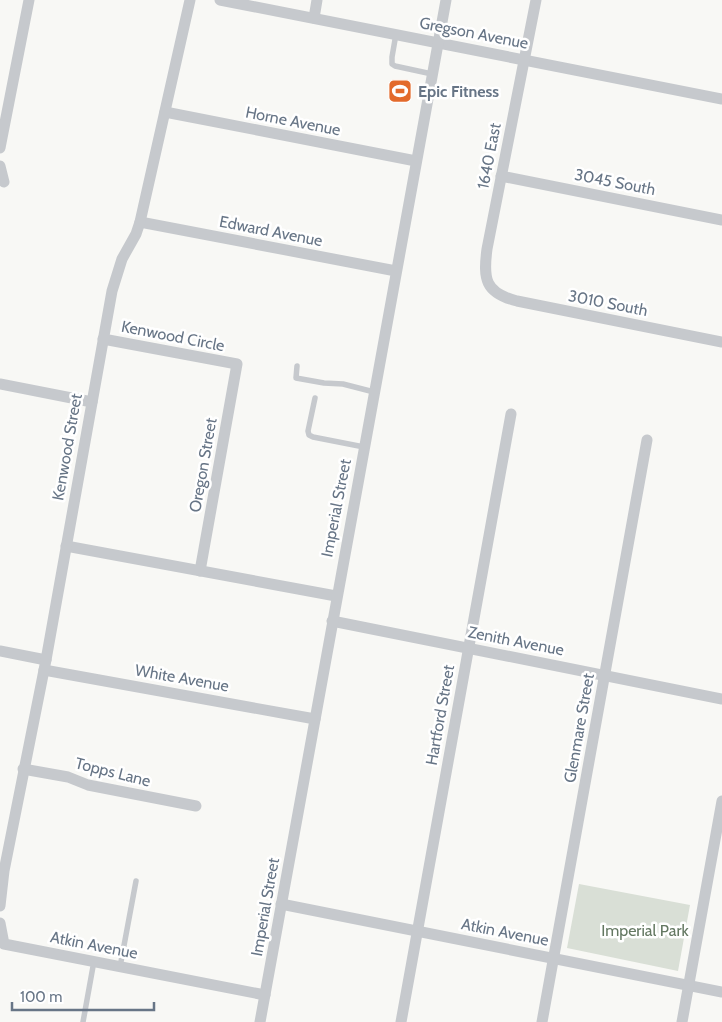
<svg xmlns="http://www.w3.org/2000/svg" width="722" height="1022" font-family="Cabin,sans-serif">
  <style>
    .green { fill: #d9dfd6 }
    .lines { fill: none; stroke-linecap: round; stroke-linejoin: round }
    .service { stroke: #c6c9cd; stroke-width: 5.5 }
    .minor { stroke: #c6c9cd; stroke-width: 11 }
    .labels { text-anchor: middle; dominant-baseline: central; stroke-width: 5; stroke-linejoin: round; paint-order: stroke }
    .street-label { font-size: 16px; fill: #677586; stroke: #fff }
    .poi-label { font-size: 16px; font-weight: bold; fill: #677586; stroke: #fff; text-anchor: start }
    .park-label { font-size: 16px; fill: #647862; stroke: #fff }
  </style>
  <rect width="100%" height="100%" fill="#f8f8f5"/>
  <path class="green" d="M579,884L690,905L678,971L567,948Z"/>
  <g class="lines">
    <g class="service">
      <path d="M396,34L392,57V64L395,66L432,74"/>
      <path d="M297,366L296,378L324,383L343,384L374,392"/>
      <path d="M315,398L308,431L309,435L313,437L364,447"/>
      <path d="M120,967L136,881"/>
      <path d="M83,1022L94,961"/>
    </g>
    <g class="minor">
      <path d="M220,0L722,99"/>
      <path d="M536,0L487,249C483,279 485,293 517,301L722,342"/>
      <path d="M314,18L317,0"/>
      <path d="M165,112L416,161"/>
      <path d="M0,148L29,0"/>
      <path d="M0,166L4,182"/>
      <path d="M501,176L722,220"/>
      <path d="M140,222L396,271"/>
      <path d="M103,339L237,364L200,571"/>
      <path d="M0,384L92,402"/>
      <path d="M66,546L336,596"/>
      <path d="M332,621L722,699"/>
      <path d="M0,651L46,660"/>
      <path d="M44,670L315,719"/>
      <path d="M23,769L68,777L88,785L196,806"/>
      <path d="M281,904L722,992"/>
      <path d="M0,906L4,871L46,660L112,291L122,259L136,234L140,222L190,0"/>
      <path d="M0,923L4,944L265,995"/>
      <path d="M260,1022L446,0"/>
      <path d="M401,1022L511,414"/>
      <path d="M542,1022L647,440"/>
      <path d="M682,1022L722,801"/>
    </g>
  </g>
  <defs>
    <g id="stadium-square" transform="scale(1.25)"><rect x="-9" y="-9" width="18" height="18" rx="4" fill="#e36a2b" stroke="#fff"/><path d="M0-5a6.5 5 0 1 0 0 10a6.5 5 0 1 0 0-10ZM-3.5-1.8h7v3.6h-7Z" fill="#fff"/></g>
  </defs>
  <g fill-rule="evenodd">
    <use href="#stadium-square" x="400" y="91"/>
  </g>
  <g class="labels">
    <g class="street-label">
      <text transform="translate(474 33) rotate(11)">Gregson Avenue</text>
      <text transform="translate(293 121) rotate(11)">Horne Avenue</text>
      <text transform="translate(489 156) rotate(-79)">1640 East</text>
      <text transform="translate(615 182) rotate(11)">3045 South</text>
      <text transform="translate(271 231) rotate(11)">Edward Avenue</text>
      <text transform="translate(608 303) rotate(11)">3010 South</text>
      <text transform="translate(173 336) rotate(11)">Kenwood Circle</text>
      <text transform="translate(67 447) rotate(-80)">Kenwood Street</text>
      <text transform="translate(203 465) rotate(-80)">Oregon Street</text>
      <text transform="translate(336 508) rotate(-79)">Imperial Street</text>
      <text transform="translate(516 641) rotate(11)">Zenith Avenue</text>
      <text transform="translate(182 678) rotate(10)">White Avenue</text>
      <text transform="translate(440 715) rotate(-80)">Hartford Street</text>
      <text transform="translate(579 728) rotate(-80)">Glenmare Street</text>
      <text transform="translate(113 772) rotate(14)">Topps Lane</text>
      <text transform="translate(265 907) rotate(-80)">Imperial Street</text>
      <text transform="translate(505 932) rotate(11)">Atkin Avenue</text>
      <text transform="translate(94 945) rotate(11)">Atkin Avenue</text>
    </g>
    <g class="poi-label">
      <text x="418" y="91">Epic Fitness</text>
    </g>
    <g class="park-label">
      <text x="645" y="930">Imperial Park</text>
    </g>
  </g>
  <path d="M12 1002v8h142v-8" fill="none" stroke="#677586" stroke-width="2.5"/>
  <text x="20" y="1002" font-size="15" fill="#677586" stroke="#ffffff" stroke-width="4" paint-order="stroke">100 m</text>
</svg>
